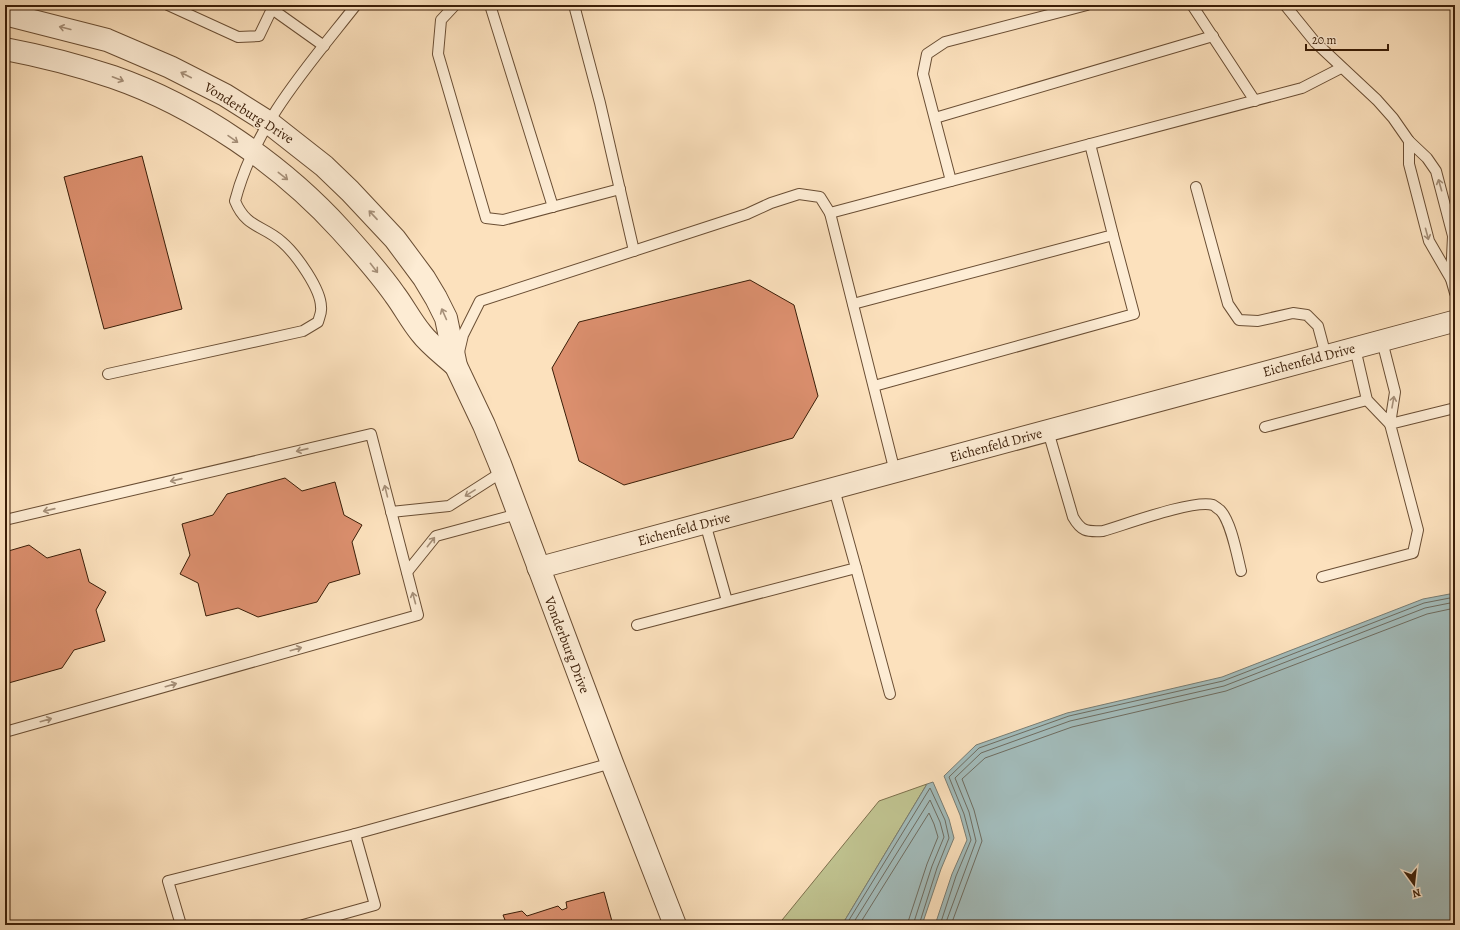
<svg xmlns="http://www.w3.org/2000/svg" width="1460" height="930" font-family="Alegreya,serif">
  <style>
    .green { fill: #c0c390; stroke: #7d704c }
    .water { fill: #a2bbba; stroke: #787c72 }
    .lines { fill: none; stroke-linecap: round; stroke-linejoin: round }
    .shore { stroke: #6e6c60; stroke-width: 1 }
    .building { fill: #db8f6e; stroke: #3a1d07 }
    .service-casing { stroke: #6a4e34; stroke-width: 12 }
    .minor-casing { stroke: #6a4e34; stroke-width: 23 }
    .tertiary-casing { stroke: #6a4e34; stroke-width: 24 }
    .service { stroke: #fdecd4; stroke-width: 10 }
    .minor { stroke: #fdecd4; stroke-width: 21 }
    .tertiary { stroke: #fdecd4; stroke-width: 22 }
    .oneway { stroke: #a58f78 }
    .labels { text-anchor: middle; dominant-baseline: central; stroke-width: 3.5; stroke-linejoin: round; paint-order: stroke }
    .street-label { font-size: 14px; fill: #3a1d07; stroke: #fdecd4 }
  </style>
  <rect width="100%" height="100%" fill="#fce1bd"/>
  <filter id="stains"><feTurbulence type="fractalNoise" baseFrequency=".005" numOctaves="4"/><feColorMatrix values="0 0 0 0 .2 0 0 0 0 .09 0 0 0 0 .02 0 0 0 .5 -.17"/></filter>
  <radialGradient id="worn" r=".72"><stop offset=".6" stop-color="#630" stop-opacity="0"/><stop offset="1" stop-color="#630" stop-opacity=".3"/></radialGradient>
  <path class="green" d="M927,784L842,925H778L879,801Z"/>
  <g class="water">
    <path d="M1455,593V925H935L952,874L967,840L960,815L944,776L976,745L1067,713L1222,677L1423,599Z"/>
    <path d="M933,782L949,819L954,838L941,869L922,925H842L927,784Z"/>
  </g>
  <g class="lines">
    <g class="shore">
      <path d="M846,925L930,788L945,820L949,838L937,868L919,925"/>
      <path d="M852,925L930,800L940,822L944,837L932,866L913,925"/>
      <path d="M859,925L929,813L934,824L938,837L927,864L907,925"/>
      <path d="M940,925L956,876L971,840L964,814L949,777L979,748L1069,716L1223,681L1424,603L1455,597"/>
      <path d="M945,925L976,841L969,812L955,778L981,753L1070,721L1224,686L1425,608L1455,602"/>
      <path d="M951,925L982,841L974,810L962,779L985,758L1072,727L1226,691L1427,614L1455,608"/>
    </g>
  </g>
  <g class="building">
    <path d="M142,156L182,309L104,329L64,177Z"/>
    <path d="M750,280L794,305L818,396L793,438L624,485L579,461L552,368L579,322Z"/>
    <path d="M285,478L302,491L335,482L344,515L362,525L352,542L360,574L329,583L317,602L258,617L238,608L206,616L198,583L180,574L190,555L182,524L213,515L227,494Z"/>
    <path d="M29,545L47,558L80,549L89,582L106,592L96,610L105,641L74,650L62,668L5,684V552Z"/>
    <path d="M604,892L613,925H491L505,920L503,915L522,911L527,916L558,906L562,910L567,908L566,902Z"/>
  </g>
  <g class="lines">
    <g class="service-casing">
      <g id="service">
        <path d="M168,5L238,37L259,36L272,9"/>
        <path d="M274,5L272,9L324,46"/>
        <path d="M455,5L441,20L438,54L486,218L503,220L620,189"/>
        <path d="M490,5L553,207"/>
        <path d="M574,5L600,103L634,251"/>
        <path d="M1192,5L1255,101"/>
        <path d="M1285,5L1315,42L1377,100L1393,118L1409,141L1427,158L1436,171L1453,236L1451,279"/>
        <path d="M935,118L1213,36"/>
        <path d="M1409,141V164L1429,241L1451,279L1455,293"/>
        <path d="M951,181L923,74L927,54L945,42L1087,5"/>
        <path d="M1196,187L1228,304L1239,320L1258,321L1293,313L1307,315L1318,326L1326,356"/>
        <path d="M853,304L1113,235L1090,144"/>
        <path d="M1355,348L1367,400L1390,424L1395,392L1382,341"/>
        <path d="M459,352L463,335L480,301L747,214L771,203L799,194L820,197L830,213"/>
        <path d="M108,374L303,331L318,322C319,318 322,312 321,307C321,289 296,254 282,242C263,225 246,228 235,201C255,124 308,66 356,5"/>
        <path d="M874,386L1134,314L1113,235"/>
        <path d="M1265,427L1367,400"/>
        <path d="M1048,431L1073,517C1081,531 1086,532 1103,531C1124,525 1194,499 1213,505C1215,506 1218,509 1220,510C1231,521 1237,555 1241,571"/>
        <path d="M895,472L830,213L1302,88L1341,68"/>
        <path d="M391,512L449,506L502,472"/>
        <path d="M5,520L371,434L418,615L5,732"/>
        <path d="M705,523L727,601"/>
        <path d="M856,568L890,694"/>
        <path d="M407,572L436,536L518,514"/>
        <path d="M1322,577L1413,553L1418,530L1390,424L1455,408"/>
        <path d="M637,625L856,568L834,489"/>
        <path d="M181,925L168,881L355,834L612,763"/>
        <path d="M303,925L375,905L355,834"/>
      </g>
    </g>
    <g class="minor-casing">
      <path id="minor" d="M538,568L1455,321"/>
    </g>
    <g class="tertiary-casing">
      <g id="tertiary">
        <path d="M5,14L107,40L170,67L225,95L268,122L324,166L350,191L395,239L424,278L436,298L446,318L456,366L484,425L500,464L612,763L675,925"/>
        <path d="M5,49C42,56 77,65 113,77C197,106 282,165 341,230C360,251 379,272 395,295C404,307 411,321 421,333C430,345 444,355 456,366"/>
      </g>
    </g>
    <use href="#service" class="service"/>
    <use href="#minor" class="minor"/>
    <use href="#tertiary" class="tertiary"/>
  </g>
  <defs><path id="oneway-shaft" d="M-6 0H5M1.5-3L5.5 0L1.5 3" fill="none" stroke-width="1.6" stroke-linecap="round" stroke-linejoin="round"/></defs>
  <g class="oneway">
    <use href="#oneway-shaft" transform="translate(65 28) rotate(-166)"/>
    <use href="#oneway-shaft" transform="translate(186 75) rotate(-153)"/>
    <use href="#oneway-shaft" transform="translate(118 79) rotate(21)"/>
    <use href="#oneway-shaft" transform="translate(233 139) rotate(35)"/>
    <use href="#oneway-shaft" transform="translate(283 176) rotate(38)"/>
    <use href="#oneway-shaft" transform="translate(1440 185) rotate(-106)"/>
    <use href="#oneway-shaft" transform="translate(373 215) rotate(-133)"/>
    <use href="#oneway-shaft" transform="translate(1427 234) rotate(75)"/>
    <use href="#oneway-shaft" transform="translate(374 268) rotate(52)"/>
    <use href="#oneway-shaft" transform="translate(444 314) rotate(-114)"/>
    <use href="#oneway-shaft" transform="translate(1393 402) rotate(-80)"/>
    <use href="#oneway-shaft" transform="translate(302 450) rotate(167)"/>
    <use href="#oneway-shaft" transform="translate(176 480) rotate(167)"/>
    <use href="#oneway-shaft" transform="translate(386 491) rotate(-104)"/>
    <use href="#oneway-shaft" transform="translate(470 493) rotate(148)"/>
    <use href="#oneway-shaft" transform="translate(49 510) rotate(167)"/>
    <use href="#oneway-shaft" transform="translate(431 542) rotate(-52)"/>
    <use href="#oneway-shaft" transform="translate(414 598) rotate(-105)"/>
    <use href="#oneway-shaft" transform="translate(296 649) rotate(-16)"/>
    <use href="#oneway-shaft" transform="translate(171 685) rotate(-16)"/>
    <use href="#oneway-shaft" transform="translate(46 720) rotate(-16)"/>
  </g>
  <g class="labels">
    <g class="street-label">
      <text transform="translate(249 113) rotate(32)">Vonderburg Drive</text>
      <text transform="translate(1309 360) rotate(-15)">Eichenfeld Drive</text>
      <text transform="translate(996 445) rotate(-15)">Eichenfeld Drive</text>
      <text transform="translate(684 529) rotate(-15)">Eichenfeld Drive</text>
      <text transform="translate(567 645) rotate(69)">Vonderburg Drive</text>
    </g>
  </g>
  <rect width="1460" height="930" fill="none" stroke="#fce1bd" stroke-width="20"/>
  <rect x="6" y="6" width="1448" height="918" fill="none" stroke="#3a1d07" stroke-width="2"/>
  <rect x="10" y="10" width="1440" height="910" fill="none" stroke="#3a1d07"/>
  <g transform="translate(1414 884) rotate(165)" stroke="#fdecd4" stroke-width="3" paint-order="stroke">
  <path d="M0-3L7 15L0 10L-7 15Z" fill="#3a1d07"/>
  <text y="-6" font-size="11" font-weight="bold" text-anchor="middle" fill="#3a1d07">N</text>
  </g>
  <path d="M1306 44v6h82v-6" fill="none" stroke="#3a1d07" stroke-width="2"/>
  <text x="1312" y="44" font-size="12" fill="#3a1d07" stroke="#fdecd4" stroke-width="3" paint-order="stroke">20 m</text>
  <rect width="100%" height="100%" filter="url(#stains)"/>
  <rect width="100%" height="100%" fill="url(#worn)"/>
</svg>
